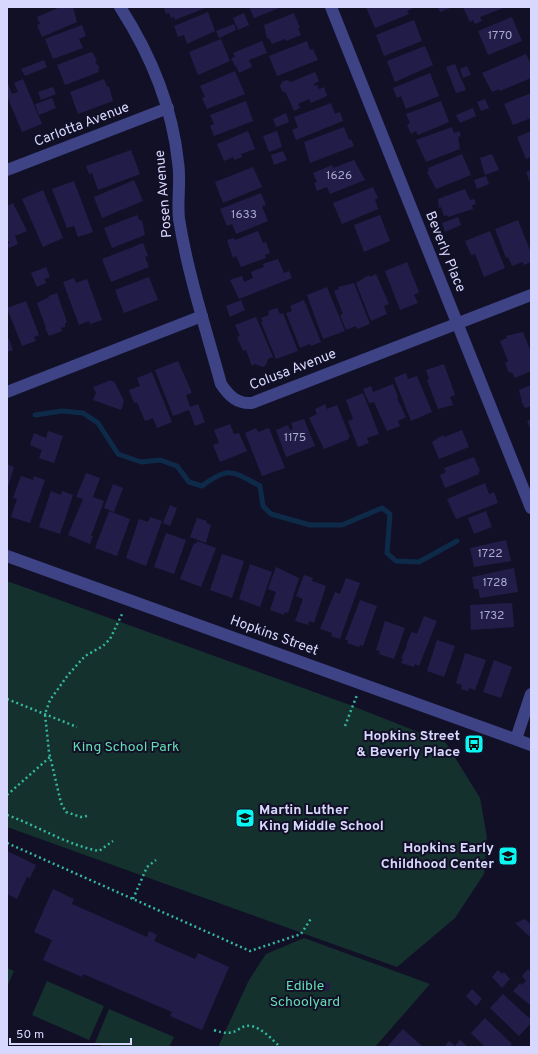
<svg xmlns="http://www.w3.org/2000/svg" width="538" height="1054" font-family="Overpass,sans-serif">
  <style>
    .green { fill: #14312d }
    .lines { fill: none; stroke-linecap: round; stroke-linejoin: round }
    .stream { stroke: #0e2a49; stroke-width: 5 }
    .building { fill: #211d48 }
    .path { stroke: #34b69f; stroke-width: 2.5; stroke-dasharray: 2 3; stroke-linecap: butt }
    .minor { stroke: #3d4385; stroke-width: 12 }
    .labels { text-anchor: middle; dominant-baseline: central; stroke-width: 4; stroke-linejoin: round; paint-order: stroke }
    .number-label { font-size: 12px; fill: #aaa9d0 }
    .street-label { font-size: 14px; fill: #d8d8fe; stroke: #121027 }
    .poi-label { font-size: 14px; font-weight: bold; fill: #d8d8fe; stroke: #121027; text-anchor: end }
    .park-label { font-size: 14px; fill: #65ddb1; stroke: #121027 }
  </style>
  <rect width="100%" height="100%" fill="#121027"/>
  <g class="green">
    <path d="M7,581L350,705L446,743L480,798L487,837L484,874L455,918L397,967L7,827Z"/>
    <path d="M304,938L430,984L375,1047H218L249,980L266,954Z"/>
    <path d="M7,968L14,971L7,987Z"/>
    <path d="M47,981L104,1006L89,1040L32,1015Z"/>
    <path d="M109,1009L174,1037L169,1047H105L95,1043Z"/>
  </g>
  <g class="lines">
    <path class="stream" d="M35,415L62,411L83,413L98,423L118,454L141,462L160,460L177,466L189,482L202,486C229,466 232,471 260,486L263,506L271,514L310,525H342L382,508L390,514L387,553L396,561L419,562L457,541"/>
  </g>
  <g class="building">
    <path d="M60,7H73L77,22L42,37L37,25L40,24L37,17Z"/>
    <path d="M166,7H208L175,20L174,17L171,18L169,13L166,14L164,8Z"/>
    <path d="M249,7H282L254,18Z"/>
    <path d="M366,7H413V8L407,11L409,14L375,28Z"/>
    <path d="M438,7H453L440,12Z"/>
    <path d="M463,7H506L480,17L482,21L475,24L473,20L470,22Z"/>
    <path d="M208,12L215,31L187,44L184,35L178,37L174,26Z"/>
    <path d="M244,13L249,25L238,30L233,18Z"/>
    <path d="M294,13L300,28H298L301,35L286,41L285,39L272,44L269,38L267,39L264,25Z"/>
    <path d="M512,17L522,41L488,55L478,31Z"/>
    <path d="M414,20L422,41L384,56L376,35Z"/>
    <path d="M234,24L236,30L219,38L216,31Z"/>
    <path d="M82,25L86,36L79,39L83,48L53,59L45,39Z"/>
    <path d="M221,39L230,61L198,75L189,52Z"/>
    <path d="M262,41L267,53L249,60L252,67L239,73L236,66L238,65L235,66L231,58L235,57L233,53Z"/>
    <path d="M307,41L310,50L313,49L318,60L277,76L269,56Z"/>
    <path d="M425,46L433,65L395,82L387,61Z"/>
    <path d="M91,52L93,53L97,61L95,62L100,68L98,69L99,72L65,85L57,65Z"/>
    <path d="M526,54L531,64V78L500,91L499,89L492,92L482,73Z"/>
    <path d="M44,60L47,67L25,76L21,69Z"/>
    <path d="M455,64L466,90L456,93L446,67Z"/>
    <path d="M467,66L471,75L463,78L460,69Z"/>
    <path d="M235,71L245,94L207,109L202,98L205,97L200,86Z"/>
    <path d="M315,72L319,81L314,84V86L317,85L319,89L324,87L327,96L311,103L309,99L298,104L300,108L294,111L286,93L282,91L280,86L282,82L287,80L291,82Z"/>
    <path d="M430,73L439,96L406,109L401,96L397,98L393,88Z"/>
    <path d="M23,79L42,124L22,132L7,96V81L12,94L18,92L14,83Z"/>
    <path d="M104,79L107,87L109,86L113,101L78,114L70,92Z"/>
    <path d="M53,87L56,94L41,100L38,92Z"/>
    <path d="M531,93V118L513,125L504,104Z"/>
    <path d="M52,98L56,108L39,115L35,104Z"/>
    <path d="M485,99L489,108L481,111L477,102Z"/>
    <path d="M246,101L253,121L214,136L210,126L214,124L210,115Z"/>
    <path d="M441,101L449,122L418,135L416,131L411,134L407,125L410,123L406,114Z"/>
    <path d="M331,103L335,114L340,112L343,121L296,140L292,130L298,127L294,117Z"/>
    <path d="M473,108L476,116L460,123L456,115Z"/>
    <path d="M286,113L289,122L276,127L273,119Z"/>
    <path d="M344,127L349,140L351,139L354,146L310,163L304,142Z"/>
    <path d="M452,127L454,133L459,131L461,136L458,137L460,149L426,162L416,140Z"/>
    <path d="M248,131L255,149L241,154L242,157L234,160L233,157L224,161L217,144Z"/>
    <path d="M277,131L282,147L269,152L263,136Z"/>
    <path d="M531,131V157L526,159L517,137Z"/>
    <path d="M131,150L140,174L98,190L92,173L89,174L86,166Z"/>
    <path d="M283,151L287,160L274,165L271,155Z"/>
    <path d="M462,154L471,175L436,189L427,172L429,171L428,168Z"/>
    <path d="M492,154L499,170L485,175L480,158Z"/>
    <path d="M354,160L365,180L330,194L327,187L317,191L314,183L317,182L313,173L332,165L333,168Z"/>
    <path d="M253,167L262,187L223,203L215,182Z"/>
    <path d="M531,170V185L526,172Z"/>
    <path d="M486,176L489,184L477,189L474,180Z"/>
    <path d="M134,180L143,201L102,218L94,197Z"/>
    <path d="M74,181L93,232L78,237L74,226L67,228L52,189Z"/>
    <path d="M373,187L378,198L375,199L378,209L342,224L333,203Z"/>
    <path d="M465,189L470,200L474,199L476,204L472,205L473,209L448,217L447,215L444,216L441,207L439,208L438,199Z"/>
    <path d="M43,190L63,238L43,247L22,199Z"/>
    <path d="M261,193L266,205L262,206L268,221L236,234L232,224L227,226L220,209Z"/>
    <path d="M13,203L27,231L15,236L18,244L9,248L7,244L10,243L7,240V206Z"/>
    <path d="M137,215L140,221L142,220L145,235L112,248L104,228Z"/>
    <path d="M380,215L390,241L364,252L354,225Z"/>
    <path d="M458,217L461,225L445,232L442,223Z"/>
    <path d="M518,220L531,253V262L524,265L523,262L512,266L508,257L506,258L495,229Z"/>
    <path d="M258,231L263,243L266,242L270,253L265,255L266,258L241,267L236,256L233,258L227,240L234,238L235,240Z"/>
    <path d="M490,231L505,268L484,277L475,254L471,255L465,241Z"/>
    <path d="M143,243L148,256L145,257L149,267L111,282L102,259Z"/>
    <path d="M278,259L284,273L289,271L292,278L239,299L230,280L242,276L244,282L253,278L251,272L264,267L263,264Z"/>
    <path d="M407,262L419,292L414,295L418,303L400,310L385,271Z"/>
    <path d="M46,267L50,277L44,279L46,283L37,287L31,273Z"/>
    <path d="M376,274L389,304L384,306L387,314L371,321L356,283L369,275L370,277Z"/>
    <path d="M149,277L158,300L124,313L115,290Z"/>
    <path d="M74,278L76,283L87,279L102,320L90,324L89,321L79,325L63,282Z"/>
    <path d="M354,283L370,324L357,329L356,326L346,330L340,315L343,314L334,291L339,289L338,287Z"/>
    <path d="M327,287L345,331L323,339L307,295Z"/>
    <path d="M57,293L67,322L65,323V327L61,328L62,331L49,336L45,328H46L37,303L47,298L49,299L48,296Z"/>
    <path d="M241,300L245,310L230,317L226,306Z"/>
    <path d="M304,300L321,342L311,346L310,344L300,348L286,313L292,311L290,306Z"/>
    <path d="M26,301L39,335L34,337L36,341L22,346L7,308Z"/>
    <path d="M277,308L280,314L283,313L298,351L276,359L261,322L263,321L261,318L269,315L268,311Z"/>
    <path d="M256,317L273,357L268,359L266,365L263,367L255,364L252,366L246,350L243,351L237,337L240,336L235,325Z"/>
    <path d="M523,332L531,352V371L515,378L512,372L509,373L505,363L508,361L500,341L507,338L506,336Z"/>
    <path d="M7,339H9L13,350L7,352Z"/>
    <path d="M178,361L192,393L186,395L190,407L198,404L205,422L195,426L189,410L173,416L155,370Z"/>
    <path d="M444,364L455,395L450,397L453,405L438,409L427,380L429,379L426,370Z"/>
    <path d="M152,372L172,422L157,428L153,418L145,421L137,402L134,403L129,390L140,386L137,378Z"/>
    <path d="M406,373L408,379L417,376L432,412L411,421L394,378Z"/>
    <path d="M111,380L112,382L114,381L124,401L121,410L93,400L96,393L93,387Z"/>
    <path d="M393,384L398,397L397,398L406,417L398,421L400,426L387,431L374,402L369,403L363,389L371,386L373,392Z"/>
    <path d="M531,385V406L525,408L521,401H522L519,390Z"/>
    <path d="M363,393L379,434L367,438L369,443L358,447L348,421L353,419L346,400Z"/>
    <path d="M325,404L327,409L337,405L350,437L348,438L349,439L324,449L309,418L317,414L315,409Z"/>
    <path d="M304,419L315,446L286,457L276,430L288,425L290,430L293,429L291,423Z"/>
    <path d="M531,419V431L527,421Z"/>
    <path d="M230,424L234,434L239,433L247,451L220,462L213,445L219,443L214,430Z"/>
    <path d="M256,428L258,432L269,428L285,468L262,476L245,433Z"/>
    <path d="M462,430L469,447L439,459L432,442L443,435L444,437Z"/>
    <path d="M48,431L63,436L54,463L39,458L42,450L30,445L34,433L46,438Z"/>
    <path d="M474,457L480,471L478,472L479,474L445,488L440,475L446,472L444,468Z"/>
    <path d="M7,464L14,467L7,490Z"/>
    <path d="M86,473L100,478L93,497L104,501L91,536H93L90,544L68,535L83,499L76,497Z"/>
    <path d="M21,476L33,480L34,476L45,480L30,523L11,517L17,499L13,498Z"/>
    <path d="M485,483L489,494L494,492L498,503L456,519L447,499Z"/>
    <path d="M113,484L123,488L114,512L104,508Z"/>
    <path d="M51,491L61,495L62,491L73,495L60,534L39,527Z"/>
    <path d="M170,505L177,508L170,526L163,523Z"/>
    <path d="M109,511L130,519L117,556L95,548Z"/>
    <path d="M486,511L492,527L474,534L468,518Z"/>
    <path d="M150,517L162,521L146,566L126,558L139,519L148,522Z"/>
    <path d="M197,518L207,521L206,523L211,525L206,543L190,537Z"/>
    <path d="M166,533L186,540L174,574L154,567Z"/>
    <path d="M506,540L511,561L474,567L470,548Z"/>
    <path d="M197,541L216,548L201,587L180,579L194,543L196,544Z"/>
    <path d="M222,554L244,561L232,598L210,590Z"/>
    <path d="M250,564L272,572L260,607L239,599Z"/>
    <path d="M276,567L299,578L288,613L285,612L284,615L270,610L276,592L268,589Z"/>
    <path d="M514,568L518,592L480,598L478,589H474L472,577Z"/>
    <path d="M304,575L313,578L312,581L326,586L314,623L309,621L308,625L295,621L303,599L296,596Z"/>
    <path d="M346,578L360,583L340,639L331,636L332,633L320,629L335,592L340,594Z"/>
    <path d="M360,600L377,606L363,646L360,645L359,647L347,643L348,640H345Z"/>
    <path d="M512,603L514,627L471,630L470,605Z"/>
    <path d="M424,616L437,621L419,666L415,664L414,667L401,663L403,659L401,658L407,646H406L409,638L412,632L417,634Z"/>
    <path d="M385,621L405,628L394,659L379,654L380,651L376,650Z"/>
    <path d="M437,640L455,646L444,677L427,671Z"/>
    <path d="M465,653L486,660L475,690L469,688L468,691L461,689L462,685L456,683Z"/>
    <path d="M494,660L512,667L501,698L483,692Z"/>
    <path d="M7,851L36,865L30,878L27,877L17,899L7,894Z"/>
    <path d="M53,889L74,899L72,904L147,937L149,931L157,935L154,941L195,959L198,953L229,967L202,1030L170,1016L172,1012L83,974L82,977L43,960L52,940L34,932Z"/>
    <path d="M525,919L531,925V934L529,936L515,923Z"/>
    <path d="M528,969L531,972V1006L513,991L520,983L522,985L526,981L522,976Z"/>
    <path d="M498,970L502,974L504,972L510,979L502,988L492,977Z"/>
    <path d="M313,982L330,983L329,991L312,989Z"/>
    <path d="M472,989L482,999L476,1006L466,996Z"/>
    <path d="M503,994L529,1018L531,1016V1023L519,1036L490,1008Z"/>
    <path d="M485,1018L512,1044L510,1047H485L471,1033Z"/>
    <path d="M403,1029L423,1047H387Z"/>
    <path d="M460,1040L468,1047H444L449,1041L455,1046Z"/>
  </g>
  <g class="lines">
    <g class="path">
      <path d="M7,699L77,727"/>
      <path d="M345,726L357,695"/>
      <path d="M7,795L50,757"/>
      <path d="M7,815C38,826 67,845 99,851L113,841"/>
      <path d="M87,816L81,817L66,812L61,803L49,752L45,714L50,700L68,675L85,656L103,646L110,639L123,612"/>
      <path d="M7,843L250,951L301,934L312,917"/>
      <path d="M133,899L147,867L156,860"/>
      <path d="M214,1030C238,1039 237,1024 251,1026C262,1028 273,1040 280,1047"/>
    </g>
    <g class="minor">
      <path d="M120,7C151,55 172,105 178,162C181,180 177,200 179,219C188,275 206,329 221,384C229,396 237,404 252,403L531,295"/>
      <path d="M331,7L531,508"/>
      <path d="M7,170L168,108"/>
      <path d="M7,392L202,316"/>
      <path d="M7,556L531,745"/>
      <path d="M516,739L531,694"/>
    </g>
  </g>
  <defs>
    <g id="bus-square" transform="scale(1)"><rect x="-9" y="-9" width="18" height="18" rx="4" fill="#0af8f4" stroke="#121027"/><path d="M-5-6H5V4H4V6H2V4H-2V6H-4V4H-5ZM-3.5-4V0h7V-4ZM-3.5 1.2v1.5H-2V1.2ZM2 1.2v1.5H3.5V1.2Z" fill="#111"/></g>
    <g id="school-square" transform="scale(1)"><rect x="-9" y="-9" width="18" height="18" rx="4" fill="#0af8f4" stroke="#121027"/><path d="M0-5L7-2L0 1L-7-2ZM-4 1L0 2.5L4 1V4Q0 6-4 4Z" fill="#111"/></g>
  </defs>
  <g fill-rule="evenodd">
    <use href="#bus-square" x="474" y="744"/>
    <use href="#school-square" x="245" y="818"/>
    <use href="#school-square" x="508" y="856"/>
  </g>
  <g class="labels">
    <g class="number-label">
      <text x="500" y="36">1770</text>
      <text x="339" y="176">1626</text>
      <text x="244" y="215">1633</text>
      <text x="295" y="438">1175</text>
      <text x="490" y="554">1722</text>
      <text x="495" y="583">1728</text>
      <text x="492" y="616">1732</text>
    </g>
    <g class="street-label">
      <text transform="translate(82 125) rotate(-21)">Carlotta Avenue</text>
      <text transform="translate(164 194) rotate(-95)">Posen Avenue</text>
      <text transform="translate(445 252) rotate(68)">Beverly Place</text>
      <text transform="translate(293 370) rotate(-21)">Colusa Avenue</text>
      <text transform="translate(274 636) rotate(20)">Hopkins Street</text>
    </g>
    <g class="poi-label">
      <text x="460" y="736">Hopkins Street<tspan x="460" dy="16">&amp; Beverly Place</tspan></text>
      <text x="259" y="810" text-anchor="start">Martin Luther<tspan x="259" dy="16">King Middle School</tspan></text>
      <text x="494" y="848">Hopkins Early<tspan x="494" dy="16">Childhood Center</tspan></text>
    </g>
    <g class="park-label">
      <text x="126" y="747">King School Park</text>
      <text x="305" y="986">Edible<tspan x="305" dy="16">Schoolyard</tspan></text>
    </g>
  </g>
  <rect width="538" height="1054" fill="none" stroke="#d8d8fe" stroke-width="16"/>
  <path d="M10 1038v6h121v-6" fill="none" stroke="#d8d8fe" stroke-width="2"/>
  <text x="16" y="1038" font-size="12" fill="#d8d8fe" stroke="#121027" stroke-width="3" paint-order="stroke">50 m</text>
</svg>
